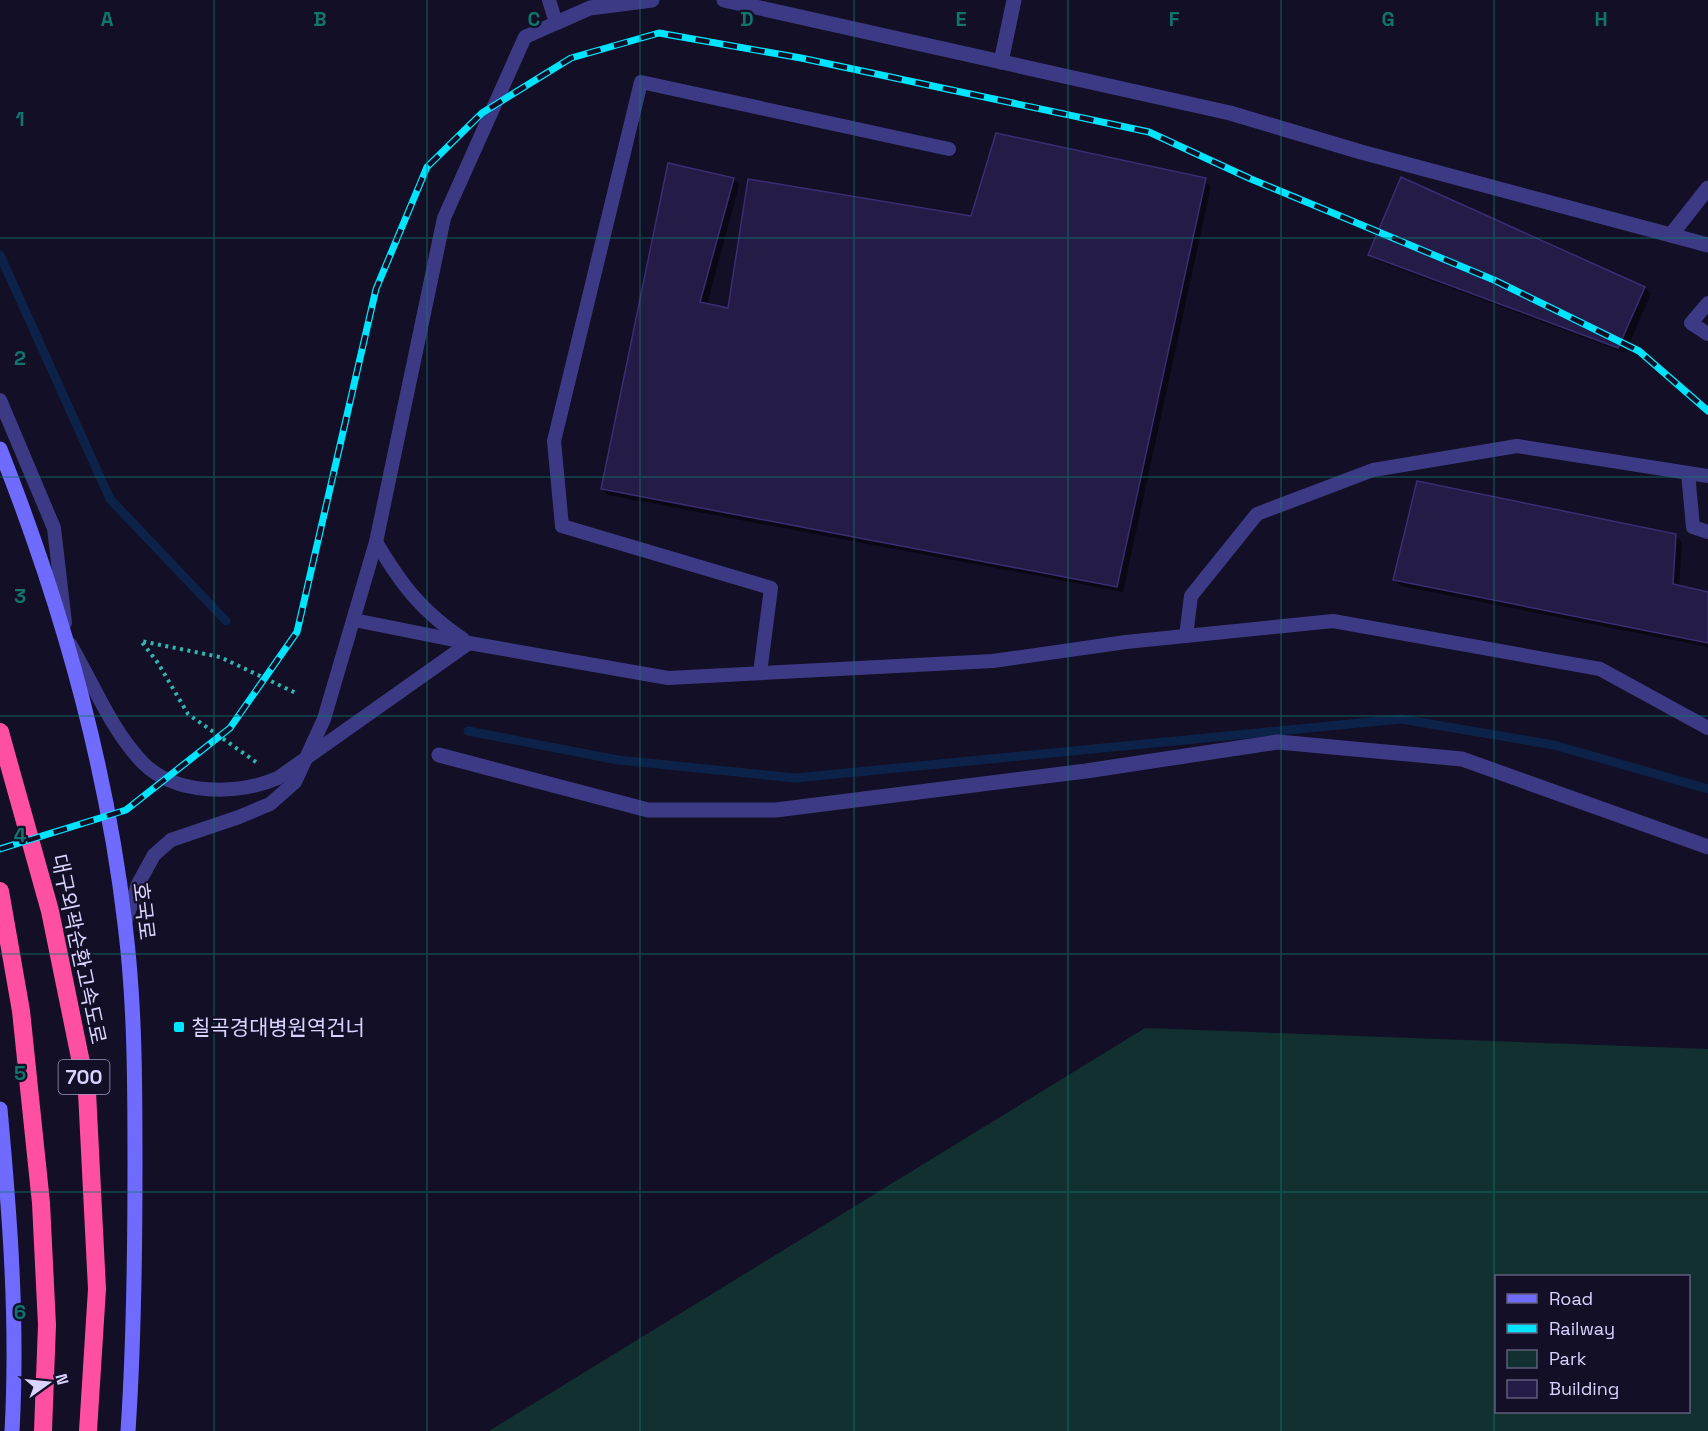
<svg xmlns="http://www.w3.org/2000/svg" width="1708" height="1431" font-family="'Space Grotesk','Noto Sans KR',sans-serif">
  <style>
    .green { fill: #12302f; fill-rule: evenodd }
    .shadow { fill: #0007 }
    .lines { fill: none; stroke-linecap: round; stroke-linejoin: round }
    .stream { stroke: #0c2248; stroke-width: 9 }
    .building { fill: #241b47; stroke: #3b2d73; stroke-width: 1.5 }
    .path { stroke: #2fb8b0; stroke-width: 4; stroke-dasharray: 3 4.5; stroke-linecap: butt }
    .service { stroke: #3d3a85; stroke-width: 14 }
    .minor { stroke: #3d3a85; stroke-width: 15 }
    .secondary { stroke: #6f6bff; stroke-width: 15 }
    .motorway { stroke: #ff4fa3; stroke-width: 18 }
    .rail-casing { stroke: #00e5ff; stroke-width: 7 }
    .rail { stroke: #130f26; stroke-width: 4.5; stroke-dasharray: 14; stroke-linecap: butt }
    .grid { fill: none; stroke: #0f766e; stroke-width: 1.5; stroke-opacity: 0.55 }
    .poi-dot { fill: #00e5ff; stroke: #130f26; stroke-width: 2 }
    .labels { text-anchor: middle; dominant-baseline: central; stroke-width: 4.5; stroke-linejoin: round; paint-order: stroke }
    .shield { fill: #130f26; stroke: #9e99be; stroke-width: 1.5 }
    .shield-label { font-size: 20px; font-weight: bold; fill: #d9d4ff }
    .street-label { font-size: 21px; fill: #d9d4ff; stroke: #130f26 }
    .poi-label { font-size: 21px; fill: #d9d4ff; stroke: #130f26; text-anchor: start }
    .grid-label { font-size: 20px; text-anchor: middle; font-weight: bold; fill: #0f766e; stroke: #130f26; stroke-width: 4.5; stroke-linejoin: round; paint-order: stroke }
  </style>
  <rect width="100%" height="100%" fill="#130f26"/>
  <path class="green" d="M1145,1028L1708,1049V1431H489ZM1496,1276H1688V1412H1496Z"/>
  <g class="shadow">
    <path d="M733,179L739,185L707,305L729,310L972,218L1205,180L1211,186L1123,592L608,495L602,489Z"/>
    <path d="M1402,179L1645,288L1651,294L1625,353L1376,260L1370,254Z"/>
    <path d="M1675,536L1682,542L1679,587L1708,593V647L1401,586L1395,580Z"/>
  </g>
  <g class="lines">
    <g class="stream">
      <path d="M0,255L110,499L226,621"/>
      <path d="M468,731L618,760L795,778L1401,719L1554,745L1708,789"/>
    </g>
  </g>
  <g class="building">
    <path d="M996,133L1206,178L1117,587L601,489L668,163L734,178L700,302L728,308L748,179L971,216Z"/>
    <path d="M1401,177L1645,287L1618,348L1368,255Z"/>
    <path d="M1417,481L1676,534L1673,584L1708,592V643L1393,580Z"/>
  </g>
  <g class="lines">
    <path class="path" d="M256,762L188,714L158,663L141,641L220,657L296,693"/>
    <g class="service">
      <path d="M1708,303L1691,323L1708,334"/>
      <path d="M0,400L54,528L65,623"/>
      <path d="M1688,473L1693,527L1708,532"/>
      <path d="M376,542C401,584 421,611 463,639"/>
      <path d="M354,620L469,643L668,678L993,661L1126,642L1333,621L1600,669L1708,728"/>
      <path d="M1186,636L1191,596L1257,514L1373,470L1517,446L1708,476"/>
      <path d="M70,644C93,683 111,730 143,763C176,796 238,795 278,778L469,643"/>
      <path d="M760,673L771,588L562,526L554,441L641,82L949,149"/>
      <path d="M125,923L138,884L154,855L171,840L239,817L270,804L295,782L324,719L376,542L444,218L525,37L556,23L549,0"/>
    </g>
    <g class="minor">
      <path d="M724,0L1230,113L1361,152L1708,245"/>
      <path d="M556,23L590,8L652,0"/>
      <path d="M1001,62L1014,0"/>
      <path d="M1671,235L1708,188"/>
      <path d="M439,755L648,810H776L1086,771L1278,742L1462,759L1708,847"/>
    </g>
    <g class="secondary">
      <path d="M0,449C60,601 106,761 125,924C135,1004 135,1084 135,1165C135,1254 134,1342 128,1431"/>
      <path d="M0,1109C10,1217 18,1323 12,1431"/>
    </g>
    <g class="motorway">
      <path d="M0,732L50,911L87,1092L97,1289L88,1431"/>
      <path d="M0,891L21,1011L41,1203L47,1325L43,1431"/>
    </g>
    <g class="rail-casing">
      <path id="rail" d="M0,849L126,810L230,728L297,632L376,289L427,167L482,113L571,58L659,33L801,58L1149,132L1251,179L1494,280L1639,351L1708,411"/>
    </g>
    <use href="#rail" class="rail"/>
  </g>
  <path class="grid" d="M214,0V1431M427,0V1431M640,0V1431M854,0V1431M1068,0V1431M1281,0V1431M1494,0V1431M0,238H1708M0,477H1708M0,716H1708M0,954H1708M0,1192H1708"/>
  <rect class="poi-dot" x="173" y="1021" width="12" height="12" rx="3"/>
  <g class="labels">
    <rect class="shield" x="58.5" y="1060" width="51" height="34" rx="4.5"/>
    <g class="shield-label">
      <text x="84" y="1077">700</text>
    </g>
    <g class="street-label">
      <text transform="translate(144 911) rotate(83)">호국로</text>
      <text transform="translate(79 949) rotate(78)">대구외곽순환고속도로</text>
    </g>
    <g class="poi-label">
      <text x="191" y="1027">칠곡경대병원역건너</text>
    </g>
  </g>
  <g class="grid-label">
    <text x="107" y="26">A</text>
    <text x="320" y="26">B</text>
    <text x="534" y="26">C</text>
    <text x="747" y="26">D</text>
    <text x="961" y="26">E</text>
    <text x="1174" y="26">F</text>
    <text x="1388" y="26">G</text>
    <text x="1601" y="26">H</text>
    <text x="20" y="126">1</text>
    <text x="20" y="365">2</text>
    <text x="20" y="603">3</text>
    <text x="20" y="842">4</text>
    <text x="20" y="1080">5</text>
    <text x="20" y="1319">6</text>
  </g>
  <rect x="1495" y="1275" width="195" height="138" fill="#130f26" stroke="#625e7d" stroke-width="1.5"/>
  <rect x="1507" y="1294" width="30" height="9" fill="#6f6bff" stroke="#625e7d" stroke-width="1.5"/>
  <text x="1549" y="1305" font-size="18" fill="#d9d4ff">Road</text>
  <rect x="1507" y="1324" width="30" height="9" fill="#00e5ff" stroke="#625e7d" stroke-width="1.5"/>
  <text x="1549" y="1335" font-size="18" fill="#d9d4ff">Railway</text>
  <rect x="1507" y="1350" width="30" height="18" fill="#12302f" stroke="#625e7d" stroke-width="1.5"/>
  <text x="1549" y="1365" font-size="18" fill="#d9d4ff">Park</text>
  <rect x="1507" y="1380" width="30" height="18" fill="#241b47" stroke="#625e7d" stroke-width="1.5"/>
  <text x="1549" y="1395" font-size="18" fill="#d9d4ff">Building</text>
  <g transform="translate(48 1383) rotate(75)" stroke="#130f26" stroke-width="4.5" paint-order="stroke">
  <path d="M0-4.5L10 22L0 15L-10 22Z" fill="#d9d4ff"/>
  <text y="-9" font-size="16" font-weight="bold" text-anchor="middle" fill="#d9d4ff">N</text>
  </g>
</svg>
